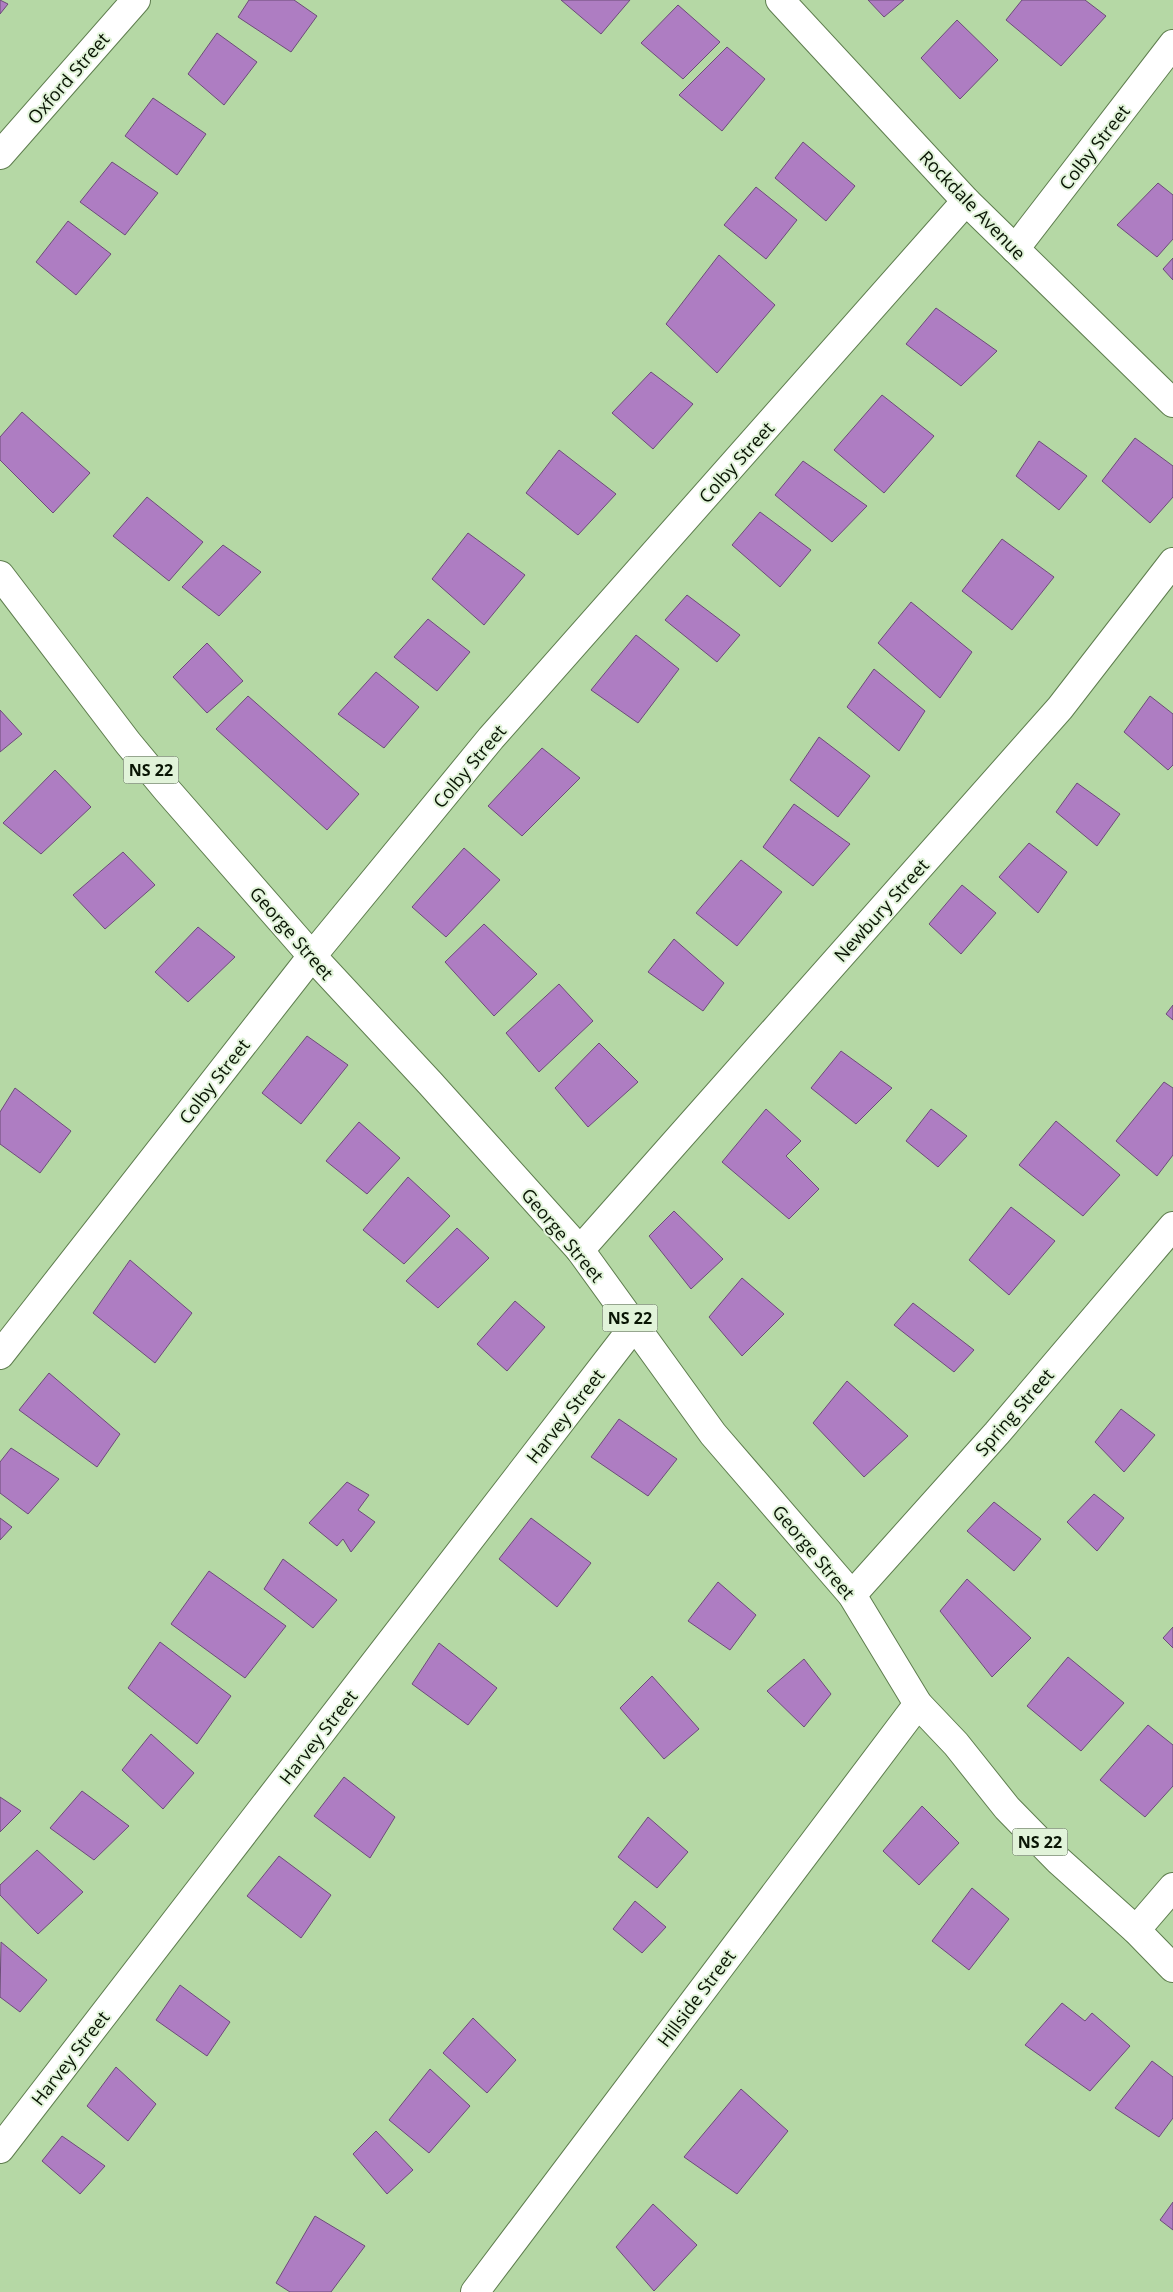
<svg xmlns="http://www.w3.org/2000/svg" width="1173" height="2292" font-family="'Open Sans',sans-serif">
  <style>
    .building { fill: #ae7dc2; stroke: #6c4c78 }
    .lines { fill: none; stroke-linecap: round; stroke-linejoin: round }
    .minor-casing { stroke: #5e7d4e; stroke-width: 30 }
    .primary-casing { stroke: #5e7d4e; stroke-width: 30 }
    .minor { stroke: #fff; stroke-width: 28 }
    .primary { stroke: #fff; stroke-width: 28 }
    .labels { text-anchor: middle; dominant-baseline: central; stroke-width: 4; stroke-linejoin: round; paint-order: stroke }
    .shield { fill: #e1f3d9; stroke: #4a5844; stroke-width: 1 }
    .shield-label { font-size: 16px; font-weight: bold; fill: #091504 }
    .street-label { font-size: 18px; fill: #091504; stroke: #e1f3d9 }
  </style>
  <rect width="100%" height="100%" fill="#b5d8a5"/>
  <g class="building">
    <path d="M0,0L8,4L0,14Z"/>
    <path d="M249,0H294L317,16L291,52L238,17Z"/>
    <path d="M561,0H630L601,34Z"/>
    <path d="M868,0H904L884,17Z"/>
    <path d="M1022,0H1085L1106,16L1061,66L1006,20Z"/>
    <path d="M678,5L720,42L683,79L641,43Z"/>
    <path d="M957,20L998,60L960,99L921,58Z"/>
    <path d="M217,33L257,62L224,105L188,74Z"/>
    <path d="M727,47L765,79L722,131L679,95Z"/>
    <path d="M153,98L206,134L177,175L125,136Z"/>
    <path d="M803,142L855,186L826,221L775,178Z"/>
    <path d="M112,162L158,193L125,235L80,202Z"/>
    <path d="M1158,183L1173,195V239L1157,257L1117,225Z"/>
    <path d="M756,187L797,220L766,259L724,225Z"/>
    <path d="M68,221L111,254L76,295L36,262Z"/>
    <path d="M719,255L775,305L717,373L666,324Z"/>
    <path d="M1173,258V280L1163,269Z"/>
    <path d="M936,308L997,351L961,386L906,344Z"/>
    <path d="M651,372L693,404L653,449L612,413Z"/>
    <path d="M882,395L934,436L884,493L834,450Z"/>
    <path d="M22,412L90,473L53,513L0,460V437Z"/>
    <path d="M1135,438L1173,466V497L1150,523L1102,481Z"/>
    <path d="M1039,441L1087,476L1059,510L1016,476Z"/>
    <path d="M559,450L616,494L578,535L526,493Z"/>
    <path d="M803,461L867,506L832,542L775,495Z"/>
    <path d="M147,497L203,542L169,581L113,536Z"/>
    <path d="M760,512L811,550L780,587L732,545Z"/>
    <path d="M468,533L525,575L484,625L432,579Z"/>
    <path d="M1002,539L1054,577L1012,630L962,591Z"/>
    <path d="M223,545L261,572L219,616L182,587Z"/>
    <path d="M687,595L740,635L717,662L665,620Z"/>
    <path d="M911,602L972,652L940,698L878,643Z"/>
    <path d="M428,619L470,652L437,691L394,657Z"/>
    <path d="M636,635L679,669L638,723L591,690Z"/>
    <path d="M207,643L243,681L207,713L173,677Z"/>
    <path d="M874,669L925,711L899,751L847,707Z"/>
    <path d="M376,672L419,707L384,748L338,714Z"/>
    <path d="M248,696L359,794L327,830L216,729Z"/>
    <path d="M1150,696L1173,714V765L1168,770L1124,732Z"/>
    <path d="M0,710L22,734L0,752Z"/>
    <path d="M819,737L870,776L838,817L790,780Z"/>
    <path d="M542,748L580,778L522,836L488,806Z"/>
    <path d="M55,770L91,807L41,854L3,823Z"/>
    <path d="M1077,783L1120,814L1097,846L1056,812Z"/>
    <path d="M794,804L850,844L813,886L763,847Z"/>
    <path d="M1029,843L1067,872L1038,913L999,877Z"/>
    <path d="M464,848L500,880L446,937L412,907Z"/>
    <path d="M123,852L155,885L105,929L73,895Z"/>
    <path d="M741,860L782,892L737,946L696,913Z"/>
    <path d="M962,885L996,913L961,954L929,924Z"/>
    <path d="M484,924L537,974L494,1016L445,962Z"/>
    <path d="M198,927L235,957L188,1002L155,972Z"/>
    <path d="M674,939L724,983L703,1011L648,972Z"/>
    <path d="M559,984L593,1021L539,1072L506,1033Z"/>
    <path d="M1173,1005V1020L1166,1014Z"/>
    <path d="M307,1036L348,1065L301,1124L262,1093Z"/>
    <path d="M599,1043L638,1082L588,1127L555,1088Z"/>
    <path d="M841,1051L892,1088L856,1124L811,1088Z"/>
    <path d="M1164,1082L1173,1088V1155L1157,1176L1116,1141Z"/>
    <path d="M15,1088L71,1131L40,1173L0,1144V1112Z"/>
    <path d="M766,1109L801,1141L786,1156L819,1189L789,1219L722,1162Z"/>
    <path d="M931,1109L967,1136L938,1167L906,1141Z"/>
    <path d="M1056,1121L1120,1175L1083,1216L1019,1165Z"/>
    <path d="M359,1122L400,1158L367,1194L326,1161Z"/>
    <path d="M408,1177L450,1216L404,1264L363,1230Z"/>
    <path d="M1011,1207L1055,1241L1009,1295L969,1260Z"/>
    <path d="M674,1211L723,1259L691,1289L649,1236Z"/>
    <path d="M457,1228L489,1258L438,1308L406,1281Z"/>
    <path d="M130,1260L192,1313L155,1363L93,1313Z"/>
    <path d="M742,1278L784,1314L742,1356L709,1317Z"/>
    <path d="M515,1301L545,1327L507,1371L477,1344Z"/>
    <path d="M913,1303L974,1350L954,1372L894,1325Z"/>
    <path d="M49,1373L120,1434L97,1467L19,1410Z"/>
    <path d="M847,1381L908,1436L864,1477L813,1423Z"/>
    <path d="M1121,1409L1155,1435L1124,1472L1095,1442Z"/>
    <path d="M619,1419L677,1459L648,1496L591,1457Z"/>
    <path d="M11,1448L59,1479L28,1514L0,1493V1462Z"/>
    <path d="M347,1482L369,1495L358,1510L375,1522L351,1552L343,1539L337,1546L309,1523Z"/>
    <path d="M1094,1494L1124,1518L1097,1551L1067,1522Z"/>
    <path d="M994,1502L1041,1539L1014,1571L967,1531Z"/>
    <path d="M0,1518L12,1527L0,1540Z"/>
    <path d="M531,1518L591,1563L557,1607L499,1559Z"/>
    <path d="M283,1559L337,1600L313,1628L264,1589Z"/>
    <path d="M209,1571L286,1626L245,1678L171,1624Z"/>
    <path d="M967,1579L1031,1638L992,1677L940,1611Z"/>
    <path d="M718,1582L756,1615L730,1650L688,1621Z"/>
    <path d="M1173,1627V1648L1163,1638Z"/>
    <path d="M160,1642L231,1696L197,1744L128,1688Z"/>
    <path d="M439,1643L497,1688L468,1725L412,1684Z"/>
    <path d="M1068,1657L1124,1703L1081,1751L1027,1706Z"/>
    <path d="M804,1659L831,1694L804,1727L767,1691Z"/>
    <path d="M652,1676L699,1729L664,1759L620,1708Z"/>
    <path d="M1148,1725L1173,1745V1786L1145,1817L1100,1780Z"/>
    <path d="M151,1734L194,1773L163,1809L122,1770Z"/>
    <path d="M344,1777L395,1817L370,1858L314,1816Z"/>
    <path d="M82,1791L129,1826L94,1860L50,1828Z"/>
    <path d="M0,1797L21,1811L0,1832Z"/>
    <path d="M922,1806L959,1843L919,1885L883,1851Z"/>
    <path d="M648,1817L688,1852L657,1888L618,1857Z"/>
    <path d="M37,1850L83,1892L38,1934L0,1895V1885Z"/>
    <path d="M279,1856L331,1895L301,1938L247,1896Z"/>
    <path d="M972,1888L1009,1919L969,1970L932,1941Z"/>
    <path d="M635,1901L666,1927L642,1953L613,1929Z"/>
    <path d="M1,1942L47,1980L20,2012L0,1997Z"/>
    <path d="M180,1985L230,2022L207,2056L156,2020Z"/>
    <path d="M1062,2003L1085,2021L1092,2013L1130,2046L1090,2091L1025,2045Z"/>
    <path d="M473,2018L516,2060L487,2093L443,2053Z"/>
    <path d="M1152,2061L1173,2077V2118L1159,2137L1115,2108Z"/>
    <path d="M116,2067L156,2104L128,2141L87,2106Z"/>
    <path d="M430,2069L470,2106L429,2153L389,2120Z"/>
    <path d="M741,2089L788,2131L737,2194L684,2157Z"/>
    <path d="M376,2131L413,2170L387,2194L353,2154Z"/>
    <path d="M62,2136L105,2166L80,2194L42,2161Z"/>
    <path d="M1173,2202V2230L1160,2220Z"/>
    <path d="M653,2204L697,2245L654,2291L616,2247Z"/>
    <path d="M315,2216L365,2246L331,2292H290L276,2283Z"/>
  </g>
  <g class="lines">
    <g class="minor-casing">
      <g id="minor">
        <path d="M780,0L966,201L1173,403"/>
        <path d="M0,155L136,0"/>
        <path d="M1015,249L1173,44"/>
        <path d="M580,1250L1060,708L1173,562"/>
        <path d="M0,1355L312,956L491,738L966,201"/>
        <path d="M852,1595L997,1433L1173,1226"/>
        <path d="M1136,1930L1173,1887"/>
        <path d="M0,2149L635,1325"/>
        <path d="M475,2292L918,1704"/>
      </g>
    </g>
    <g class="primary-casing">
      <path id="primary" d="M0,575L128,743L167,790L312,956L430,1083L580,1250L713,1434L852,1595L918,1704L956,1744L1007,1808L1058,1860L1136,1930L1173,1968"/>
    </g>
    <use href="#minor" class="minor"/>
    <use href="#primary" class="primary"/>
  </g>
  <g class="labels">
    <g class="shield">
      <rect x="123.5" y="756.5" width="55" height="27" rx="4"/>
      <rect x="602.5" y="1304.5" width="55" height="27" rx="4"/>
      <rect x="1012.5" y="1828.5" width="55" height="27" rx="4"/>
    </g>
    <g class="shield-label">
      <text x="151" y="770">NS 22</text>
      <text x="630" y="1318">NS 22</text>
      <text x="1040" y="1842">NS 22</text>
    </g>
    <g class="street-label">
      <text transform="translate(68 78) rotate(-49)">Oxford Street</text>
      <text transform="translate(1094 147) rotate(-52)">Colby Street</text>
      <text transform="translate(973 205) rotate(46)">Rockdale Avenue</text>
      <text transform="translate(736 462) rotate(-48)">Colby Street</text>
      <text transform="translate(469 766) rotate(-50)">Colby Street</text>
      <text transform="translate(881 910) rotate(-48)">Newbury Street</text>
      <text transform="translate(292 933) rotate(49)">George Street</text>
      <text transform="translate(214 1081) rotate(-52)">Colby Street</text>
      <text transform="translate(563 1235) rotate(50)">George Street</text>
      <text transform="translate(1014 1412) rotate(-49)">Spring Street</text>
      <text transform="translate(565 1416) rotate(-52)">Harvey Street</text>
      <text transform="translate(814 1552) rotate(50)">George Street</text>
      <text transform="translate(318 1737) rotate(-52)">Harvey Street</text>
      <text transform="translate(696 1998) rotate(-53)">Hillside Street</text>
      <text transform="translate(70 2058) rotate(-52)">Harvey Street</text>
    </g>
  </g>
</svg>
